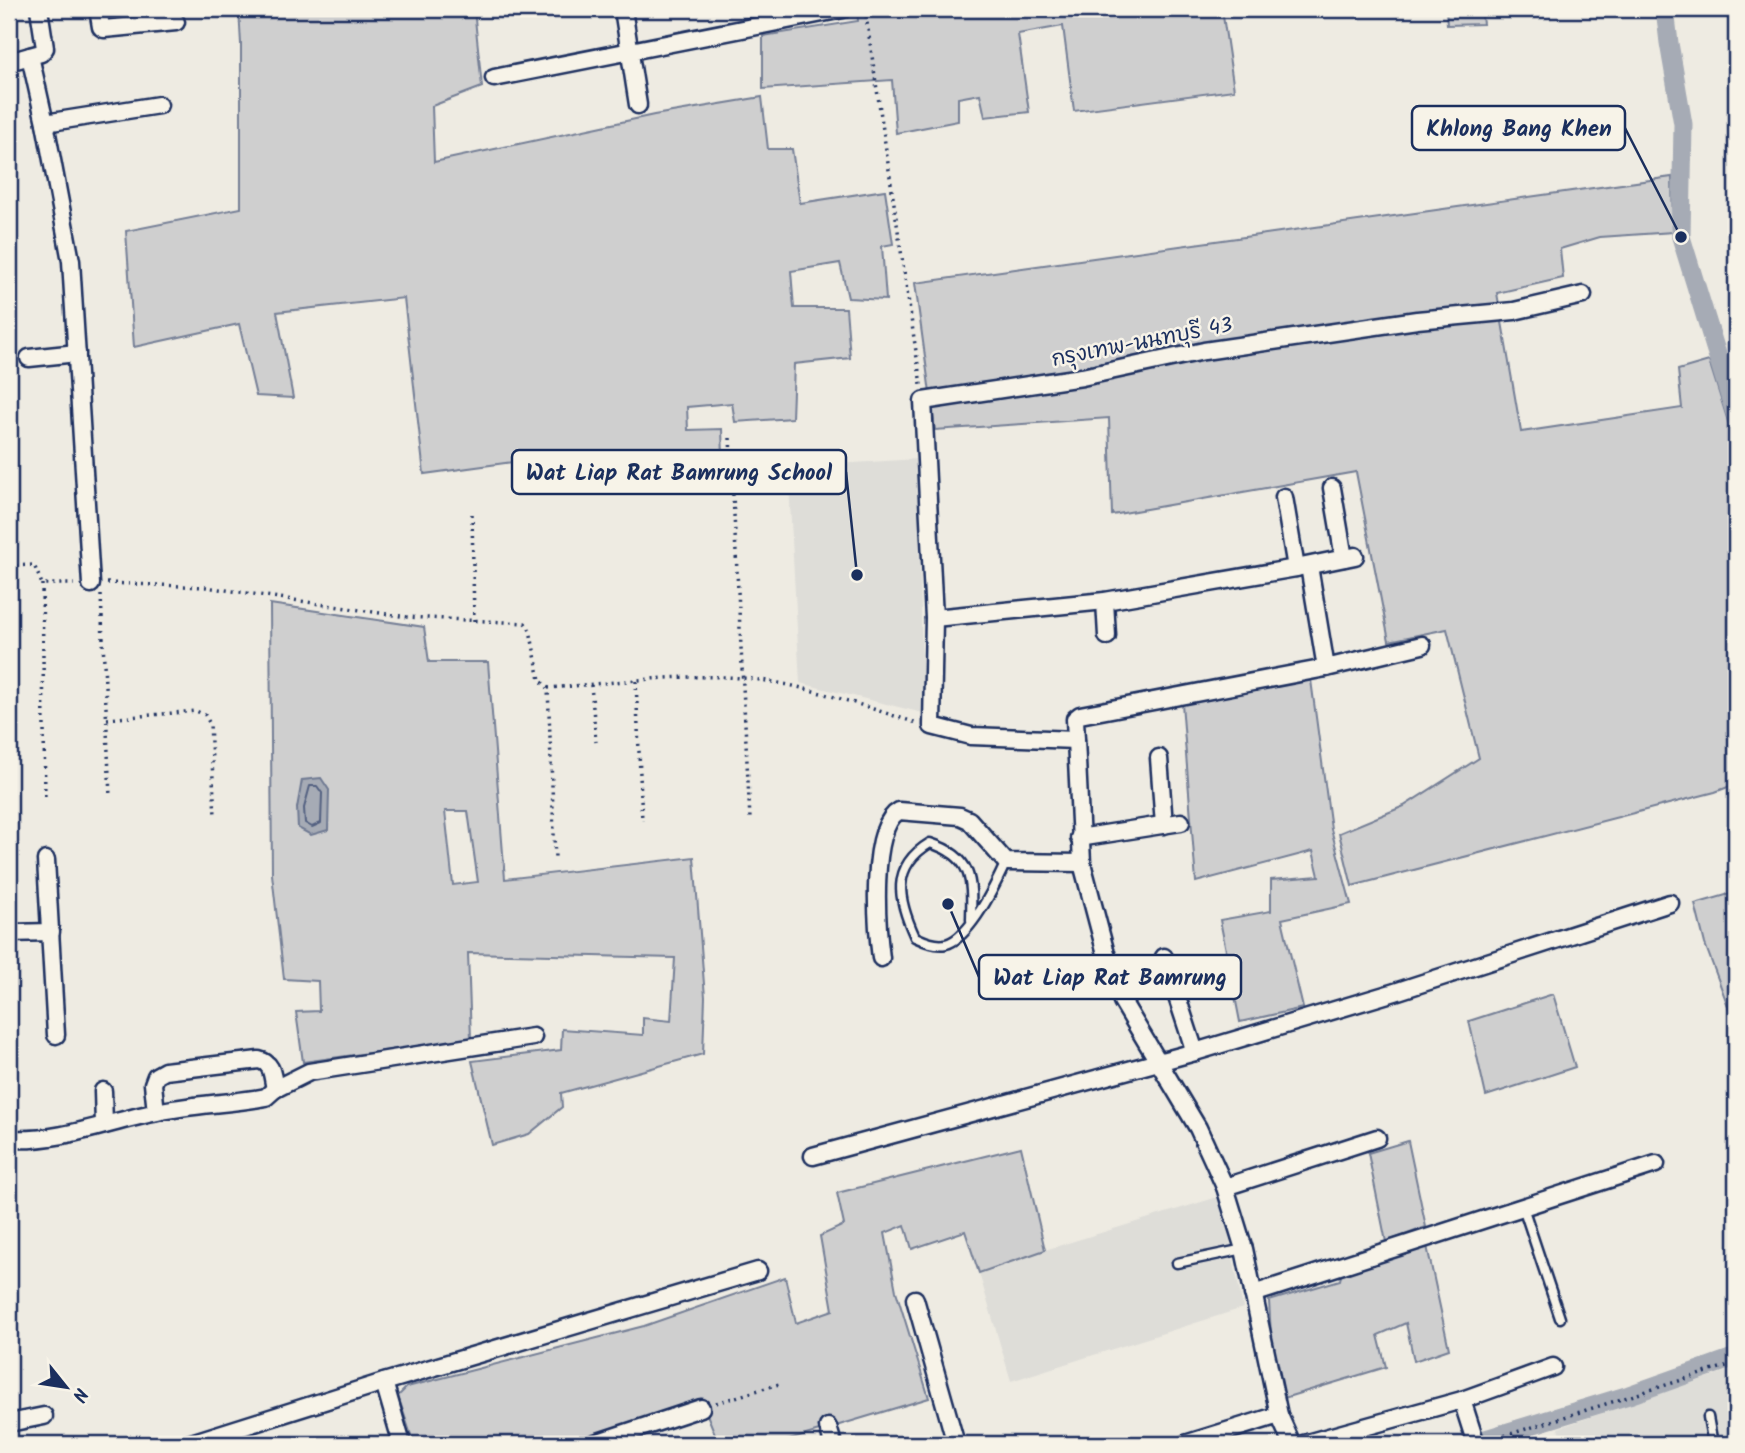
<svg xmlns="http://www.w3.org/2000/svg" width="1745" height="1453" font-family="Kalam,'Playpen Sans Thai',sans-serif">
  <style>
    .built { fill: #deddd8 }
    .green { fill: #cfcfcf; stroke: #757f96; stroke-width: 2; fill-rule: evenodd }
    .water { fill: #a6abb5; stroke: #6e7992; stroke-width: 2 }
    .lines { fill: none; stroke-linecap: round; stroke-linejoin: round }
    .shore { stroke: #536181; stroke-width: 2 }
    .canal { stroke: #a6abb5; stroke-width: 19 }
    .service-casing { stroke: #1b2f5e; stroke-width: 13 }
    .minor-casing { stroke: #1b2f5e; stroke-width: 21 }
    .path { stroke: #1b2f5e; stroke-width: 3.5; stroke-dasharray: 2 5; stroke-linecap: butt }
    .service { stroke: #f7f3e8; stroke-width: 8 }
    .minor { stroke: #f7f3e8; stroke-width: 16 }
    .labels { text-anchor: middle; dominant-baseline: central; stroke-width: 5; stroke-linejoin: round; paint-order: stroke }
    .street-label { font-size: 21px; fill: #1b2f5e; stroke: #f7f3e8 }
    .leader { fill: none; stroke: #1b2f5e; stroke-width: 2.5 }
    .callout-dot { fill: #1b2f5e; stroke: #f7f3e8; stroke-width: 2.5 }
    .callout { fill: #f7f3e8; stroke: #1b2f5e; stroke-width: 2.5 }
    .callout-label { font-size: 23px; text-anchor: middle; font-weight: bold; fill: #1b2f5e }
  </style>
  <rect width="100%" height="100%" fill="#eeebe2"/>
  <filter id="ink" filterUnits="userSpaceOnUse"><feTurbulence type="fractalNoise" baseFrequency=".0143" numOctaves="2"/><feDisplacementMap in="SourceGraphic" scale="14" xChannelSelector="R" yChannelSelector="G"/><feConvolveMatrix kernelMatrix="1 2 1 2 8 2 1 2 1" color-interpolation-filters="sRGB"/></filter>
  <g filter="url(#ink)">
    <g class="built">
      <path d="M918,459L923,713L800,683L788,467Z"/>
      <path d="M1221,1196L1243,1308L1011,1381L979,1273L1045,1250Z"/>
      <path d="M1736,1368V1444H1562L1558,1428Z"/>
    </g>
    <g class="green">
      <path d="M239,9H474L482,87L432,106L434,162L654,115L762,97L768,149H792L800,203L885,190L893,244L882,246L886,300L848,298L840,263L791,271L794,308H846L850,358L794,364L792,418L735,422L732,403L687,407L688,430L722,429L724,484L673,490L606,477L533,478L527,460L424,474L404,298L277,312L293,398L256,396L239,324L134,347L126,231L241,208V44Z"/>
      <path d="M857,9H1222L1234,90L1074,111L1063,26L1018,34L1029,112L985,117L980,94L958,98V121L896,133L892,80L763,89V36L858,21Z"/>
      <path d="M1446,9H1481L1483,24L1447,25Z"/>
      <path d="M1672,177L1673,232L1600,237L1560,249L1563,278L1497,293L1521,432L1682,408L1678,370L1709,361L1736,447V784L1715,792L1352,886L1339,833L1404,806L1479,758L1447,629L1389,641L1356,472L1112,515L1109,418L935,430L915,283Z"/>
      <path d="M270,604L424,627L429,662H488L505,879L694,857L705,997L703,1054L561,1093L562,1107L529,1134L492,1145L472,1061L561,1050L562,1029L643,1035V1018L671,1021L675,958L468,953L471,1039L303,1062L296,1012L319,1011L318,981L284,979L272,874ZM445,811H468L478,882L453,885Z"/>
      <path d="M1311,680L1331,829L1351,904L1282,919L1303,1008L1240,1022L1220,920L1271,911V880L1319,876L1313,851L1196,882L1182,703Z"/>
      <path d="M1736,892V1022L1731,1014L1705,944L1695,904Z"/>
      <path d="M1553,994L1575,1067L1486,1096L1469,1021Z"/>
      <path d="M1408,1141L1426,1227L1386,1242L1368,1153Z"/>
      <path d="M1021,1147L1045,1250L979,1273L965,1231L912,1249L905,1225L885,1233L896,1291L929,1398L776,1444H719L702,1402L568,1444H414L398,1396L407,1387L644,1326L785,1277L796,1323L833,1310L820,1236L844,1225L837,1193Z"/>
      <path d="M1427,1246L1449,1349L1414,1361L1406,1323L1378,1335L1386,1367L1284,1398L1272,1352L1269,1301L1340,1280L1342,1271L1410,1253Z"/>
    </g>
    <path class="water" d="M321,778L329,790L328,830L311,835L298,828L297,808L302,780Z"/>
    <g class="lines">
      <path class="shore" d="M310,786H317L322,793L321,823L312,827L305,823L304,808Z"/>
      <g class="canal">
        <path d="M1665,9L1669,43L1683,124L1681,237L1736,416"/>
        <path d="M1469,1444L1629,1395L1736,1357"/>
      </g>
      <g class="service-casing">
        <g id="service">
          <path d="M971,920C972,881 974,857 930,843C890,867 898,900 915,937C924,941 935,946 946,944C970,938 996,884 1006,862"/>
          <path d="M1523,1207L1560,1318"/>
          <path d="M1177,1263L1244,1249"/>
          <path d="M1708,1417L1713,1444"/>
        </g>
      </g>
      <g class="minor-casing">
        <g id="minor">
          <path d="M98,9L101,27L104,29L176,22"/>
          <path d="M623,9L638,105"/>
          <path d="M30,56L41,53L45,48L39,9"/>
          <path d="M9,62L30,56L45,123L71,261L91,584"/>
          <path d="M494,78L843,9"/>
          <path d="M45,123L159,105"/>
          <path d="M29,358L77,353"/>
          <path d="M1332,488L1344,558"/>
          <path d="M1284,497L1296,568"/>
          <path d="M1309,566L1326,668"/>
          <path d="M1105,601L1107,636"/>
          <path d="M934,618L1105,601L1296,568L1355,556"/>
          <path d="M1076,740L971,736L932,726L934,618L923,401L1082,377L1204,351L1417,320L1514,311L1583,295"/>
          <path d="M1159,758L1164,825"/>
          <path d="M1079,838L1181,822"/>
          <path d="M46,860L56,1035"/>
          <path d="M9,933L51,932"/>
          <path d="M1164,957L1195,1052"/>
          <path d="M881,958C877,928 869,827 899,811L960,816L969,820L1006,862L1082,863"/>
          <path d="M103,1091L104,1125"/>
          <path d="M156,1112L153,1084L156,1076L165,1071L259,1060C273,1063 272,1076 275,1089"/>
          <path d="M9,1139C59,1142 105,1123 153,1113C190,1104 229,1104 266,1097L275,1089L309,1072L533,1037"/>
          <path d="M813,1156L1195,1052L1395,992L1670,903"/>
          <path d="M1225,1187L1377,1138"/>
          <path d="M1253,1294L1656,1164"/>
          <path d="M915,1299L956,1444"/>
          <path d="M384,1382L402,1444"/>
          <path d="M1462,1400L1476,1444"/>
          <path d="M9,1423L44,1416"/>
          <path d="M828,1427L833,1444"/>
          <path d="M188,1444L384,1382L758,1271"/>
          <path d="M592,1444L701,1408"/>
          <path d="M1185,1444L1279,1415"/>
          <path d="M1292,1444L1279,1415L1244,1249L1225,1187L1198,1128L1122,1001L1105,950L1082,863L1075,719L1080,715L1326,668L1422,645"/>
          <path d="M1303,1444L1462,1400L1553,1367"/>
        </g>
      </g>
      <g class="path">
        <path d="M865,9L921,385"/>
        <path d="M730,438L750,819"/>
        <path d="M472,514L474,621"/>
        <path d="M9,566L34,565L42,584H74"/>
        <path d="M107,583L206,587L407,617L525,623L530,630L540,680L548,688L555,858"/>
        <path d="M42,584L45,800"/>
        <path d="M101,595L110,797"/>
        <path d="M636,681L642,821"/>
        <path d="M591,685L596,742"/>
        <path d="M548,688C617,683 699,670 767,681C818,689 868,708 917,723"/>
        <path d="M107,719L196,711L205,715L210,724L215,816"/>
        <path d="M716,1403L779,1384"/>
        <path d="M1491,1440L1736,1363"/>
      </g>
      <use href="#service" class="service"/>
      <use href="#minor" class="minor"/>
    </g>
  </g>
  <g class="labels">
    <g class="street-label">
      <text transform="translate(1142 343) rotate(-11)">กรุงเทพ-นนทบุรี 43</text>
    </g>
  </g>
  <path class="leader" d="M1681 237L1625 128M857 575L846 472M948 904L979 977"/>
  <g class="callout-dot">
    <circle cx="1681" cy="237" r="7"/>
    <circle cx="857" cy="575" r="7"/>
    <circle cx="948" cy="904" r="7"/>
  </g>
  <g class="callout">
    <rect x="1412" y="106" width="213" height="44" rx="7"/>
    <rect x="512" y="450" width="334" height="44" rx="7"/>
    <rect x="979" y="955" width="262" height="44" rx="7"/>
  </g>
  <g class="callout-label">
    <text x="1519" y="136">Khlong Bang Khen</text>
    <text x="679" y="480">Wat Liap Rat Bamrung School</text>
    <text x="1110" y="985">Wat Liap Rat Bamrung</text>
  </g>
  <rect width="1745" height="1453" fill="none" stroke="#f7f3e8" stroke-width="35"/>
  <rect x="18" y="18" width="1710" height="1418" fill="none" stroke="#1b2f5e" stroke-width="2.5" filter="url(#ink)"/>
  <g transform="translate(66 1387) rotate(120)" stroke="#f7f3e8" stroke-width="5" paint-order="stroke">
  <path d="M0-5L12 26L0 18L-12 26Z" fill="#1b2f5e"/>
  <text y="-10" font-size="19" font-weight="bold" text-anchor="middle" fill="#1b2f5e">N</text>
  </g>
</svg>
